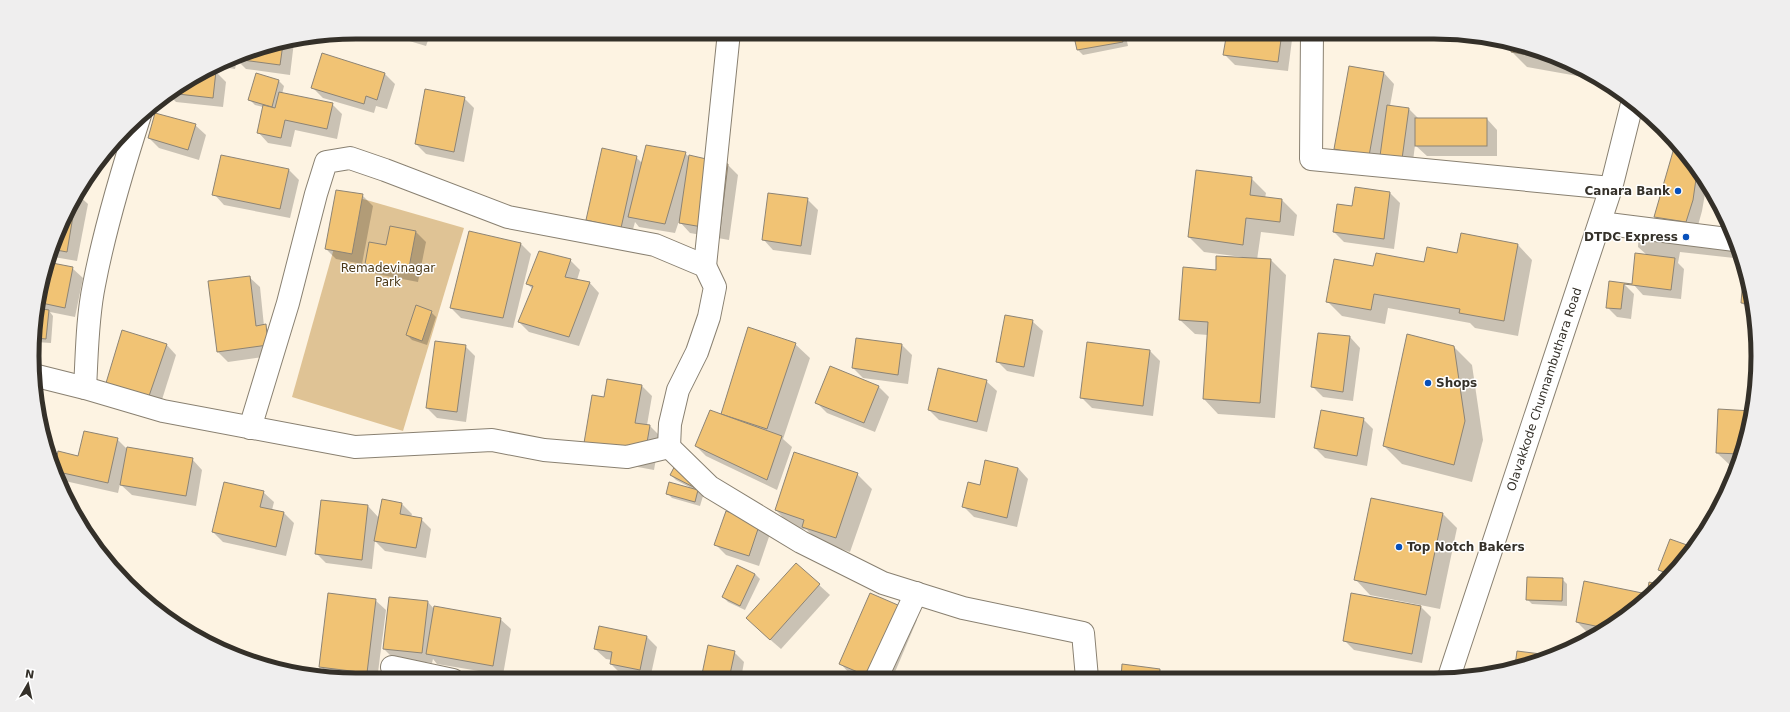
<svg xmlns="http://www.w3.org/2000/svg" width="1790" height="712" font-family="'DejaVu Sans',sans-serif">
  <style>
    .green { fill: #dfc395 }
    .shadow { fill: #0003 }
    .building { fill: #f1c374; stroke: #8d8475 }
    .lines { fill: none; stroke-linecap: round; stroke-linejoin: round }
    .street-casing { stroke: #898071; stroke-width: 24 }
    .primary-casing { stroke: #898071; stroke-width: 24 }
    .street { stroke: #fff; stroke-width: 22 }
    .primary { stroke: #fff; stroke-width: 22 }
    .poi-dot { fill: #0750bb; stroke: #fff; stroke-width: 1.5 }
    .labels { text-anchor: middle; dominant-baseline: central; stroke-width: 3; stroke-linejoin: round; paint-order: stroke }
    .poi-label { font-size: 12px; font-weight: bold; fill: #343029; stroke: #fff; text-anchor: end }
    .park-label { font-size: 12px; fill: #4b3816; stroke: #fff }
    .street-label { font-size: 12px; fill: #343029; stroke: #fff }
    .rim { fill: none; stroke: #343029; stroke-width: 5 }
  </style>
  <rect width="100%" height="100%" fill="#fdf3e2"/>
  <path class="green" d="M349,195L464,228L403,431L292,397Z"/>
  <g class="shadow">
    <path d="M391,32H431L426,46L396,37Z"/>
    <path d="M1076,32H1125L1128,46L1083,55L1078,50Z"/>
    <path d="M1228,32H1293L1288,71L1235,65L1225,55Z"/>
    <path d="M294,42L290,75L246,69L237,60L235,69L216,66L252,49Z"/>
    <path d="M1518,43L1578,66L1600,80L1527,67L1512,52Z"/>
    <path d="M1350,67L1384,73L1394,84L1390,106L1409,109L1419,119H1487L1497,130V156H1427L1415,145L1412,169L1345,159L1335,149Z"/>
    <path d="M205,70L216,72L226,82L223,107L176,102L168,94L194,75Z"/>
    <path d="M385,74L395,84L387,109L376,106L374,113L323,98L312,87Z"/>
    <path d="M256,75L279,81L284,86L282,94L332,104L342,114L337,139L295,130L291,147L268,143L258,132L263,107L255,105L250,100Z"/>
    <path d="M464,98L474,108L464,162L426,154L416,144Z"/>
    <path d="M195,125L206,135L199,160L159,148L149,138Z"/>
    <path d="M1677,142L1711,189L1706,188L1702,211L1697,229L1732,233L1743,259L1680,252L1678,263L1684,269L1681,299L1643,295L1633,284L1647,255L1638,247L1639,224L1665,226L1656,217Z"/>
    <path d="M685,153L690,158L728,165L738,175L729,240L690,233L679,221L675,233L639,227L635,222L631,237L597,230L587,220L636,157L642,163Z"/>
    <path d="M289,170L299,180L290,218L224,205L214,194Z"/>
    <path d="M1251,178L1266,193L1265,198L1282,200L1297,215L1294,236L1261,232L1257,260H1271L1286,275L1275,418L1218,414L1204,399L1208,335L1195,334L1180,320L1217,271L1242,258V257L1204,252L1189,237Z"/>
    <path d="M76,193L88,204L77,261L48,256Z"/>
    <path d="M1390,193L1400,203L1394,249L1344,242L1334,232Z"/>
    <path d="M362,195L373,206L362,264L336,259L326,249Z"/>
    <path d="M807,199L818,210L811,255L773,250L763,239Z"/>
    <path d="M416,232L426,242L418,282L376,274L366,264L386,246Z"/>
    <path d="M520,243L531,254L513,328L461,318L451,308Z"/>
    <path d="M1518,245L1532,260L1518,336L1475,328L1470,323L1388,308L1385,324L1342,316L1327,301L1374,267L1425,263L1458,254Z"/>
    <path d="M570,260L580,270L577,280L589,282L599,293L579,346L529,332L519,322L533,289L527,284Z"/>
    <path d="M47,263L72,268L83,278L75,317L50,312L53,316L51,343L36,342L35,313Z"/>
    <path d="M1745,269L1755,314V316L1742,303Z"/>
    <path d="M249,277L260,287L264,326L276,336L278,355L228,362L218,352Z"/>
    <path d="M1624,284L1634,294L1631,319L1617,317L1607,307Z"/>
    <path d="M431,312L436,317L427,345L412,340L407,335Z"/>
    <path d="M1032,321L1043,331L1034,377L1007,371L997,361Z"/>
    <path d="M1350,337L1360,348L1353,401L1323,397L1313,387Z"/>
    <path d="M1088,343L1150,351L1160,361L1153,416L1092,408L1082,398Z"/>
    <path d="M166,344L176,355L160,406L107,382Z"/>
    <path d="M795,344L810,358L783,439L792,447L777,490L706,456L696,446L726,417L722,413Z"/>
    <path d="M902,345L912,355L908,384L863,378L853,368Z"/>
    <path d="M465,346L475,356L466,422L437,418L427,408Z"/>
    <path d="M1453,346L1472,365L1483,440L1472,482L1402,464L1384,446Z"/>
    <path d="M831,367L879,387L889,397L875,432L827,413L817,403Z"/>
    <path d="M986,381L997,391L987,432L939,420L929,410Z"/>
    <path d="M642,386L652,396L647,425L650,426L660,436L654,470L594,459L605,398Z"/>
    <path d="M1363,419L1373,429L1367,466L1325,458L1315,448Z"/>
    <path d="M117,439L127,449L192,459L202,470L196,506L132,495L120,484L118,493L65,481L55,471L79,457Z"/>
    <path d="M1747,440L1734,467H1732L1717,453Z"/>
    <path d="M678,462L710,497L699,492L703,496L700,506L672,498L667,493L693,489L676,480L671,475Z"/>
    <path d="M1018,468L1028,479L1017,527L974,517L964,507L980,486Z"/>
    <path d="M857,474L872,489L850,552L818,541L807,530L790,525L776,510Z"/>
    <path d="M263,492L274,502L272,510L284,513L294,523L286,556L223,542L213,532Z"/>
    <path d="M402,504L412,514L411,517L421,519L431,529L426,558L385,551L375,541L372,569L326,563L316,553L368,506L379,518Z"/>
    <path d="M726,512L770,534L759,566L726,555L716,545Z"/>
    <path d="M1443,514L1457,528L1440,609L1370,595L1356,580Z"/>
    <path d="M1686,546L1691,551L1668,576L1665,575L1660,570Z"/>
    <path d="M796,564L830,595L781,649L757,628Z"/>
    <path d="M755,574L760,579L745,610L728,602L723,597Z"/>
    <path d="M1562,579L1567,584V606L1532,604L1527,599Z"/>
    <path d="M1660,586L1648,599L1596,634L1587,632L1577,622L1648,595Z"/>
    <path d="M1352,594L1421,607L1431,617L1422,663L1354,650L1344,640Z"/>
    <path d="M375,600L386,610L377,680H359L330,676L320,666Z"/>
    <path d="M428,602L434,609L500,619L511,629L503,675L437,664L433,659L432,663L394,659L384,649Z"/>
    <path d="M907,610L917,620L892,679H862L850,674L840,663Z"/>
    <path d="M647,637L657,647L650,679L621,674L611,664L612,660L606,659L595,649Z"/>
    <path d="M709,647L734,652L744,662L741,679H702Z"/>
    <path d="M1123,665L1160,670L1168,678H1122Z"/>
  </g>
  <g class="building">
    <path d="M401,32H418L416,37Z"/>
    <path d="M1073,32H1121L1123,42L1077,50Z"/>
    <path d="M1227,32H1282L1278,62L1223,55Z"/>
    <path d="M1513,42L1518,43L1570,63L1511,52Z"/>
    <path d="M283,44L280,65L235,59V57L252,49Z"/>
    <path d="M322,53L385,73L377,100L366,96L364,104L311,88Z"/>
    <path d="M1349,66L1384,72L1369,156L1334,149Z"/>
    <path d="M207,70L216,71L213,98L169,93L194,75Z"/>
    <path d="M256,73L279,80L272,107L248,100Z"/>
    <path d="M425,89L465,97L454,152L415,144Z"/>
    <path d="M279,92L333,103L327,129L285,120L281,138L257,133L263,105L275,108Z"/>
    <path d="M1387,105L1409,108L1402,159L1380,156Z"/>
    <path d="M155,113L196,124L188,150L148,138Z"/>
    <rect x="1415" y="118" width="72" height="28"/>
    <path d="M1676,141L1705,181L1696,179L1693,200L1686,222L1654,217Z"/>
    <path d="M646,145L686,152L665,224L628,217Z"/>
    <path d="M602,148L637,156L621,228L586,220Z"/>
    <path d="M221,155L289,169L280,209L212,195Z"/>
    <path d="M689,155L728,164L720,230L679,223Z"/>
    <path d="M1196,170L1252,177L1250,195L1282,199L1280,222L1246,218L1243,245L1188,237Z"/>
    <path d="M1355,187L1390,192L1384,239L1333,232L1337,204L1352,206Z"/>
    <path d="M336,190L363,194L352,254L325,249Z"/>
    <path d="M77,192L67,252L51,249L75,194Z"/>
    <path d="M768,193L808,198L801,246L762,240Z"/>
    <path d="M390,226L416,231L408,273L365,264L369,242L386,245Z"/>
    <path d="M469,231L521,243L503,318L450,308Z"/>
    <path d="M1461,233L1518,244L1504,321L1459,313L1460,309L1374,294L1371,310L1326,302L1334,259L1373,266L1376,253L1424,262L1427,247L1457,253Z"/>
    <path d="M539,251L571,259L565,277L590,282L569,337L518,322L533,286L526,284Z"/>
    <path d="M1635,253L1675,258L1671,290L1624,284L1621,309L1606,308L1609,281L1632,284Z"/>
    <path d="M1216,256L1271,259L1260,403L1203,399L1208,322L1179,320L1183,267L1216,270Z"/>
    <path d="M47,262L73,267L65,308L37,302Z"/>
    <path d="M1744,265L1753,304L1741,303Z"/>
    <path d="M250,276L256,326L266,324L268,345L217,352L208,281Z"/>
    <path d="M416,305L432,311L422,341L406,335Z"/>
    <path d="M36,308L49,310L46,339L36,338Z"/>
    <path d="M1005,315L1033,320L1024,367L996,362Z"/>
    <path d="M748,327L796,343L767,429L721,414Z"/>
    <path d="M122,330L167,344L149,396L106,383Z"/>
    <path d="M1318,333L1350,336L1343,392L1311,387Z"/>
    <path d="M1407,334L1454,346L1465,421L1454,465L1383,446Z"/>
    <path d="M856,338L902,344L898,375L852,368Z"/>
    <path d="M435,341L466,345L457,412L426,408Z"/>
    <path d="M1087,342L1150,350L1143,406L1080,398Z"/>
    <path d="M830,366L879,386L864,423L815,403Z"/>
    <path d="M938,368L987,380L977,422L928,410Z"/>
    <path d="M607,379L642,385L635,423L650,425L644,460L583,449L592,395L604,397Z"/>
    <path d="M1718,409L1752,411L1747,440L1740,454L1716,453Z"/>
    <path d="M710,410L782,436L767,480L695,446Z"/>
    <path d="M1321,410L1364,418L1357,456L1314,448Z"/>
    <path d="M84,431L118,438L108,483L54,471L58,451L78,456Z"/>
    <path d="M127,447L193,458L186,496L120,485Z"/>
    <path d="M794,452L858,473L836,538L802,527L804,520L775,510Z"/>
    <path d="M678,460L705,493L670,475Z"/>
    <path d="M985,460L1018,468L1007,518L962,507L968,482L980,485Z"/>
    <path d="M224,482L264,491L260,507L284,512L276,547L212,532Z"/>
    <path d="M669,482L698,490L695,502L666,494Z"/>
    <path d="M1371,498L1443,513L1426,595L1354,580Z"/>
    <path d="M382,499L402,503L400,514L422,518L416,548L374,541Z"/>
    <path d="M321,500L368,505L362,560L315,554Z"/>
    <path d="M726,511L760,523L749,556L714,545Z"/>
    <path d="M1670,539L1687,545L1681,562L1670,574L1658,570Z"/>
    <path d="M796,563L820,584L770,640L746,618Z"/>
    <path d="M737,565L755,574L740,606L722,597Z"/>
    <path d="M1527,577L1563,578L1562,601L1526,600Z"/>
    <path d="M1584,581L1647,594L1649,582L1661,585L1648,599L1605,628L1576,622Z"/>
    <path d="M328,593L376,599L367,673L319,667Z"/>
    <path d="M870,593L907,609L874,679L839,664Z"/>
    <path d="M1351,593L1421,606L1412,654L1343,641Z"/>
    <path d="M389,597L428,601L422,653L383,649Z"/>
    <path d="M434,606L501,618L493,666L426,654Z"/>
    <path d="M599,626L647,636L640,670L610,664L612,652L594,649Z"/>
    <path d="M708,645L735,651L729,679H701Z"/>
    <path d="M1517,651L1549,655L1515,666Z"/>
    <path d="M1122,664L1160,669L1159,678H1121Z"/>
  </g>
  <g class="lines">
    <g class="street-casing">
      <g id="street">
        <path d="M1312,32L1311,159L1611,188"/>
        <path d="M1600,223L1735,240"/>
        <path d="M705,266L729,32"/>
        <path d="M37,376L85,388L163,411L355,447L492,440L544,450L627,457L669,447L670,424L678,390L697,352L709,317L715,287L705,266L655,245L508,217L385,170L350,158L326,162L316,194L288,303L250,428"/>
        <path d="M85,388C87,354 87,319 94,285C105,227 122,171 140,115"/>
        <path d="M669,447L710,487L801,542L883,583L963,608L1083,633L1087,678"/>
        <path d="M392,667L453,680"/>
        <path d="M876,679L916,593"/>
      </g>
    </g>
    <g class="primary-casing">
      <g id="primary">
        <path id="s1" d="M1449,677L1611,188L1633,100"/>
      </g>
    </g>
    <use href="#street" class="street"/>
    <use href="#primary" class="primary"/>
  </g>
  <g class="poi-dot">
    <circle cx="1678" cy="191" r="4"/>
    <circle cx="1686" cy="237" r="4"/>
    <circle cx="1428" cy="383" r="4"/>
    <circle cx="1399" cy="547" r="4"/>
  </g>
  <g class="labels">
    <g class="poi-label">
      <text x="1670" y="191">Canara Bank</text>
      <text x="1678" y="237">DTDC Express</text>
      <text x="1436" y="383" text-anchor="start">Shops</text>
      <text x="1407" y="547" text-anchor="start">Top Notch Bakers</text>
    </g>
    <g class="park-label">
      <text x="388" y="268">Remadevinagar<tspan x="388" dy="14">Park</tspan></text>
    </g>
    <g class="street-label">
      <text stroke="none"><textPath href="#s1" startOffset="303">Olavakkode Chunnambuthara Road</textPath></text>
    </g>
  </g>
  <path d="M0 0H1790V712H0ZM356 39H1434A317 317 0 0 1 1751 356V356A317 317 0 0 1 1434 673H356A317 317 0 0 1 39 356V356A317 317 0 0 1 356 39Z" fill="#efeeee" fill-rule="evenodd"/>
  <path class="rim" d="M356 39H1434A317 317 0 0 1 1751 356V356A317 317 0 0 1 1434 673H356A317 317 0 0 1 39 356V356A317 317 0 0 1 356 39Z"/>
  <g transform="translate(28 684) rotate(9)" stroke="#ffffff" stroke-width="3" paint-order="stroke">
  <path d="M0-3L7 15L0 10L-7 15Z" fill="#343029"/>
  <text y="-6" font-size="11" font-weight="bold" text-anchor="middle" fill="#343029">N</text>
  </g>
</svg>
